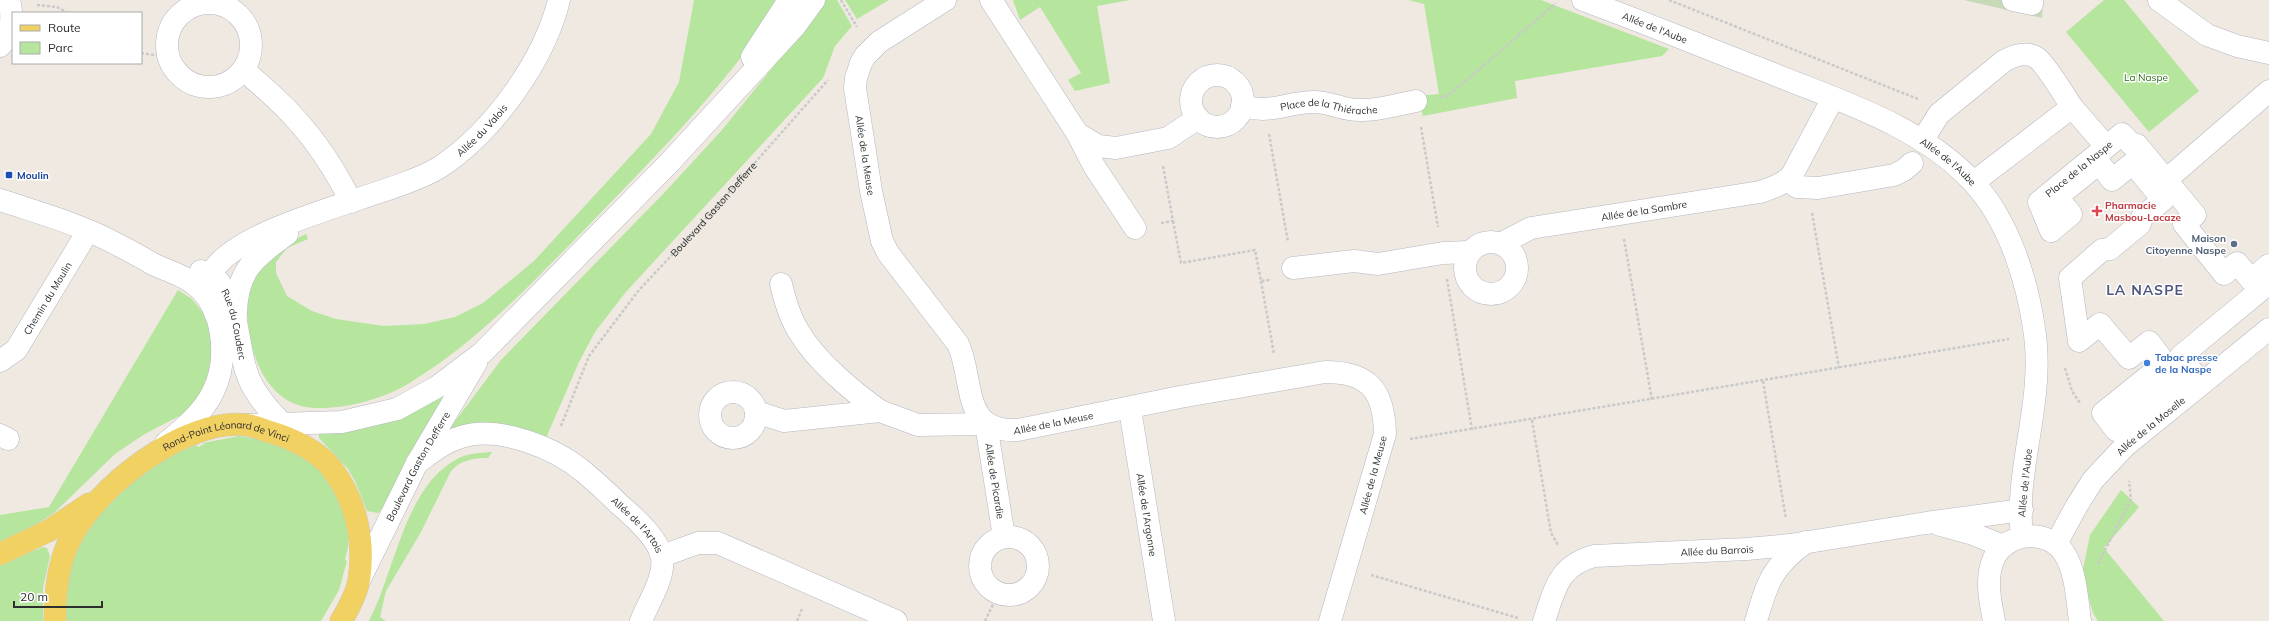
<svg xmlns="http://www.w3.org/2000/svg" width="2269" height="621" font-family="Mulish,sans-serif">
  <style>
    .green { fill: #b6e59e }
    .cemetery { fill: #c8d9b8 }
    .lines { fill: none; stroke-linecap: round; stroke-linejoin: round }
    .minor-casing { stroke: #b4b7c1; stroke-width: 23 }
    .major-casing { stroke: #c9c9c9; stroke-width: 23 }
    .path { stroke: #c9c9c9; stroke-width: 2.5; stroke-dasharray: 3 2; stroke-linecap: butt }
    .minor { stroke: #fff; stroke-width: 22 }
    .major { stroke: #f2d163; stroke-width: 22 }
    .transit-dot { fill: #1a4fb4; stroke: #fff; stroke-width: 1.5 }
    .health-dot { fill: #e0444e; stroke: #fff; stroke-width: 1.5 }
    .service-dot { fill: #5c6f8a; stroke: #fff; stroke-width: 1.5 }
    .shop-dot { fill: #3f7fe0; stroke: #fff; stroke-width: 1.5 }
    .labels { text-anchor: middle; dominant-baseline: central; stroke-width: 3; stroke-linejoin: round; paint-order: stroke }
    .street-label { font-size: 10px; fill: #2e2e2e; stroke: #fff }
    .park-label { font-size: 10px; fill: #2c6e1b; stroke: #fff }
    .transit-label { font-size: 10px; font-weight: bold; fill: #164399; stroke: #fff; text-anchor: start }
    .health-label { font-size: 10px; font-weight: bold; fill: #be3a42; stroke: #fff; text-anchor: start }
    .service-label { font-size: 10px; font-weight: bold; fill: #4e5e75; stroke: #fff; text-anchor: end }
    .shop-label { font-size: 10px; font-weight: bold; fill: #366cbe; stroke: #fff; text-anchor: start }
    .district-label { font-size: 14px; font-weight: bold; letter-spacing: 1px; fill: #4d5680; stroke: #fff }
  </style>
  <rect width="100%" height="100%" fill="#efe9e1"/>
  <g class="green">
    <path d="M694,0H782C727,85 655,157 585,229C532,283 477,342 411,382C384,399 347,409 315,408C271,406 252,363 248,324C247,313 245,301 248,289C254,264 284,244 306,234L308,239L287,248L276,262V273L287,296L312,311L336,319L384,326L424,324L455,317L483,303L534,261L651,134L679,82Z"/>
    <path d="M823,0H837L852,26L835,46L823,78L625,293L595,332L579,362L546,438L447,432L501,360L664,193L722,130L781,57Z"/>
    <path d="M845,0H889L857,19Z"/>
    <path d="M1013,0H1130L1097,6L1110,83L1075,91L1068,80L1081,73L1040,7L1020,20Z"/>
    <path d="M1408,0H1541L1669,49L1662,56L1515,81L1517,98L1423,116L1418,96L1439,94L1424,4Z"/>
    <path d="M2104,0H2124L2199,91L2149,132L2066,32Z"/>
    <path d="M178,290L192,299L213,325L211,377L194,404L183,414L143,435L115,454L54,513L34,526L0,542V515L49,507Z"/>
    <path d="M452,387L428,423L381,510L378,513L367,511L356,483L348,469L319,438V431Z"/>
    <path d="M239,436C259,439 284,444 302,456C331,475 349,510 348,544C348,552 346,553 345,560L347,561L339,590L321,621H65L64,604L67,603C63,533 135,467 196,445L198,447L204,444L203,443Z"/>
    <path d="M492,452L488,458C473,458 461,460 451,471L421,532L386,591L380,617L386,621H369C395,572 405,484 459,458C470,453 480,453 492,452Z"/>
    <path d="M2121,490L2139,507L2104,548L2164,621H2098L2093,613L2082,574L2090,535Z"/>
    <path d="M43,547L47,548L50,556L43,588V621H0V564Z"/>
  </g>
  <path class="cemetery" d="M1964,0H2043L2042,18Z"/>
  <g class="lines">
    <g class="minor-casing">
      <g id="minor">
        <path id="s2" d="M945,0L879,42L865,56L861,63L856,78L855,88L871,191L882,241L888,253L958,344C975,381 960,433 1018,430L1180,397L1325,372C1369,372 1384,390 1385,434L1330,621"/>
        <path d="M991,0L1077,133L1094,166L1135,228"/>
        <path id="s3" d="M1583,0C1646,23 1708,49 1771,73C1839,101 1920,125 1972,181C2009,220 2028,282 2035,335C2044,404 2014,471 2022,536"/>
        <path d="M2013,0L2032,4V0"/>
        <path d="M2159,0L2207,35L2237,46L2269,53"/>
        <circle cx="209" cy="45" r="42"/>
        <path d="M0,46C13,33 13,16 9,0"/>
        <path d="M752,57L789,0"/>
        <path d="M244,70C260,85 278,99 293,116C317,142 336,171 351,202"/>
        <circle cx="1217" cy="101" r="26"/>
        <path id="s4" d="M1242,106C1271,114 1285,103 1312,102C1325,101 1336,107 1349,109C1370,113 1395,105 1416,101"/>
        <path d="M2072,107L2104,144"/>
        <path d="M1077,133L1098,146L1116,148L1168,138L1198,118"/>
        <path d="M1922,141L1939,114L2004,61C2013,56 2027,51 2037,58C2047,66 2064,95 2072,107L1974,182"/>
        <path d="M1787,180L1797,187L1818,188L1894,175L1904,170L1912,163"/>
        <path d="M2166,180L2269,91"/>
        <path d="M0,200C30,210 60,218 89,231C111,240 132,252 153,264C169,272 188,276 201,290C225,315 228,362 213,392C203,413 183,429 166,443"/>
        <circle cx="1491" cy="268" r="26"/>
        <path id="s5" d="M1502,243L1531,228L1760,192C1772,188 1784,184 1792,175L1833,98"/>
        <path d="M2269,265L2251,280L2237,263L2224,274L2184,224L2195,215L2137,145H2132L2122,134L2039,202L2051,231L2071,214L2057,197L2099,163L2112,180L2133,163L2163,200L2142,217L2140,224L2110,249L2102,250L2070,278L2079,341L2100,324L2129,358L2149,342L2165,363L2103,413L2116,430L2174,382L2178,387L2193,373L2181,356L2269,283"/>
        <path d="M1293,268L1354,261L1378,264L1443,253L1469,252"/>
        <path id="s6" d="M201,271C207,274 215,277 219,282C243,311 235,355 253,387C262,403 275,417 288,429"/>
        <path d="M781,284C785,301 790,318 799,332C816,361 853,392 880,411"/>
        <path id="s7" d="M215,313C212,303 205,291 208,281C224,225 391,198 440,167C493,132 544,61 559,0"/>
        <path d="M236,315C236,271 254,258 287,234"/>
        <path id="s8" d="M0,361L16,350L88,231"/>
        <circle cx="733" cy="415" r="23"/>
        <path id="s9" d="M1130,409L1164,621"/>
        <path id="s10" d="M756,412L784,421L880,411L918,425L986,424L1004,537"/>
        <path d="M249,425L342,422L397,409L437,387L482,353L669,163L795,26L814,0"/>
        <path d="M0,435L8,439"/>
        <path id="s11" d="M417,463C431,453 444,442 461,437C499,425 556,448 585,473C597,483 608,493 619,504C633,516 659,539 662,558C665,578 648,603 641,621"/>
        <path d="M1940,525L1973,534L2003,546"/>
        <circle cx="1009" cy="566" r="29"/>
        <path id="s12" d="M2056,544L2076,507L2093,480L2125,446L2269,329"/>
        <path d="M662,556L698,543H718L896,621"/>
        <path id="s13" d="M359,581L417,463L476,363"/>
        <path id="s14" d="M1544,621C1555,589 1558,566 1594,556L1747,549L1790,545L1926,523L2022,510"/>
        <path d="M1756,621C1767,583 1772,566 1806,542"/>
        <path d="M1994,621C1990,600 1985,578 1994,558C2007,532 2048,528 2064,553C2076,571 2077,599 2080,621"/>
      </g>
    </g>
    <g class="major-casing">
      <g id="major">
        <path d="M0,554L50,530L89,504"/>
        <path id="s15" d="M55,621C55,595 57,566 69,542C94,488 185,417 247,425C255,426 263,430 270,432C291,438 319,451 332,469C356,500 365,541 359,580C357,592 348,610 341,621"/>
      </g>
    </g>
    <g class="path">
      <path d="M204,0L205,3"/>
      <path d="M841,0L857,27"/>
      <path d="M1669,0L1918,99"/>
      <path d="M37,5L57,7L68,13"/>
      <path d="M141,53L168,57"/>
      <path d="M1440,97L1448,96L1556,3"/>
      <path d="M1421,127L1438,227"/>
      <path d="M1269,134L1288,242"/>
      <path d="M1812,213L1839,368"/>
      <path d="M1173,221L1181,263L1255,250L1261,281L1270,280"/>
      <path d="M1161,223L1173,221L1163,166"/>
      <path d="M1624,239L1652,400"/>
      <path d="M1447,279L1472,430"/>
      <path d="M1261,281L1274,354"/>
      <path d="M2065,368L2072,391L2080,403"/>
      <path d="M1763,381L1786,519"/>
      <path d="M1532,420L1551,533L1558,545"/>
      <path id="s1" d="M561,426L589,356L639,290L699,226L828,80"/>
      <path d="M1410,439L2009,339"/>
      <path d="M2098,564L2131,499L2129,481"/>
      <path d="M1371,575L1518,618"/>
      <path d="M797,621L802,609"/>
      <path d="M985,621L998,594"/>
    </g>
    <use href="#minor" class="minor"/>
    <use href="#major" class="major"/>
  </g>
  <rect class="transit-dot" x="5" y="171" width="8" height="8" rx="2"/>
  <path class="health-dot" d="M2095 205h4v4h4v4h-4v4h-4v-4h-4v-4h4z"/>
  <circle class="service-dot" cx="2234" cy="244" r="4"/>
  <circle class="shop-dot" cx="2147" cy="363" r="4"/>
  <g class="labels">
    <g class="street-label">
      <text stroke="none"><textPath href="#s3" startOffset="77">Allée de l'Aube</textPath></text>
      <text stroke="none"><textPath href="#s4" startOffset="88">Place de la Thiérache</textPath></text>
      <text stroke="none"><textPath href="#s7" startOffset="353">Allée du Valois</textPath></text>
      <text stroke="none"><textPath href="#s2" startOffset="200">Allée de la Meuse</textPath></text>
      <text stroke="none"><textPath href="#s3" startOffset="401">Allée de l'Aube</textPath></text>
      <text transform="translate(2079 169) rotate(-39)">Place de la Naspe</text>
      <text stroke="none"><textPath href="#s1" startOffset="268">Boulevard Gaston Defferre</textPath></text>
      <text stroke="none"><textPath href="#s5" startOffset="147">Allée de la Sambre</textPath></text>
      <text stroke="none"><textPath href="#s8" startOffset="80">Chemin du Moulin</textPath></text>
      <text stroke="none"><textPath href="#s6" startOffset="67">Rue du Couderc</textPath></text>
      <text stroke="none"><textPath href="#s2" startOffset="570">Allée de la Meuse</textPath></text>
      <text stroke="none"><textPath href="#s12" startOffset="153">Allée de la Moselle</textPath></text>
      <text stroke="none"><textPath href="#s15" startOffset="282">Rond-Point Léonard de Vinci</textPath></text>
      <text stroke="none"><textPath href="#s13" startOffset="129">Boulevard Gaston Defferre</textPath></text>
      <text transform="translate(1373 475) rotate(-75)">Allée de la Meuse</text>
      <text stroke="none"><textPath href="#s10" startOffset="292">Allée de Picardie</textPath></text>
      <text transform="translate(2025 483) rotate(-84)">Allée de l'Aube</text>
      <text stroke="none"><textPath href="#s9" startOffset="107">Allée de l'Argonne</textPath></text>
      <text stroke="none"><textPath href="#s11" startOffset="259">Allée de l'Artois</textPath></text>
      <text stroke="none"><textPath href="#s14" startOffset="210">Allée du Barrois</textPath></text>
    </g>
    <g class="park-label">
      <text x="2146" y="77">La Naspe</text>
    </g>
    <g class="transit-label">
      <text x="17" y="175">Moulin</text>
    </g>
    <g class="health-label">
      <text x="2105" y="205">Pharmacie<tspan x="2105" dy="12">Masbou-Lacaze</tspan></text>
    </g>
    <g class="service-label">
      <text x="2226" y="238">Maison<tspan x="2226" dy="12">Citoyenne Naspe</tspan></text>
    </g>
    <g class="shop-label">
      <text x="2155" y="357">Tabac presse<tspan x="2155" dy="12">de la Naspe</tspan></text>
    </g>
    <g class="district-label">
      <text x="2145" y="290">LA NASPE</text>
    </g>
  </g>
  <rect x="12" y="12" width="130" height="52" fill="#ffffff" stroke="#ababab"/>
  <rect x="20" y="25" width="20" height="6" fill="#f2d163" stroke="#ababab"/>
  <text x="48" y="32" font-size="12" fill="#2e2e2e">Route</text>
  <rect x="20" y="42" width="20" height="12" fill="#b6e59e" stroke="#ababab"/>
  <text x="48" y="52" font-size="12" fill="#2e2e2e">Parc</text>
  <path d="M14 601v6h88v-6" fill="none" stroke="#2e2e2e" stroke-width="2"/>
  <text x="20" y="601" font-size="12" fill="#2e2e2e" stroke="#ffffff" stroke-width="3" paint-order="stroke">20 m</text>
</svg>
